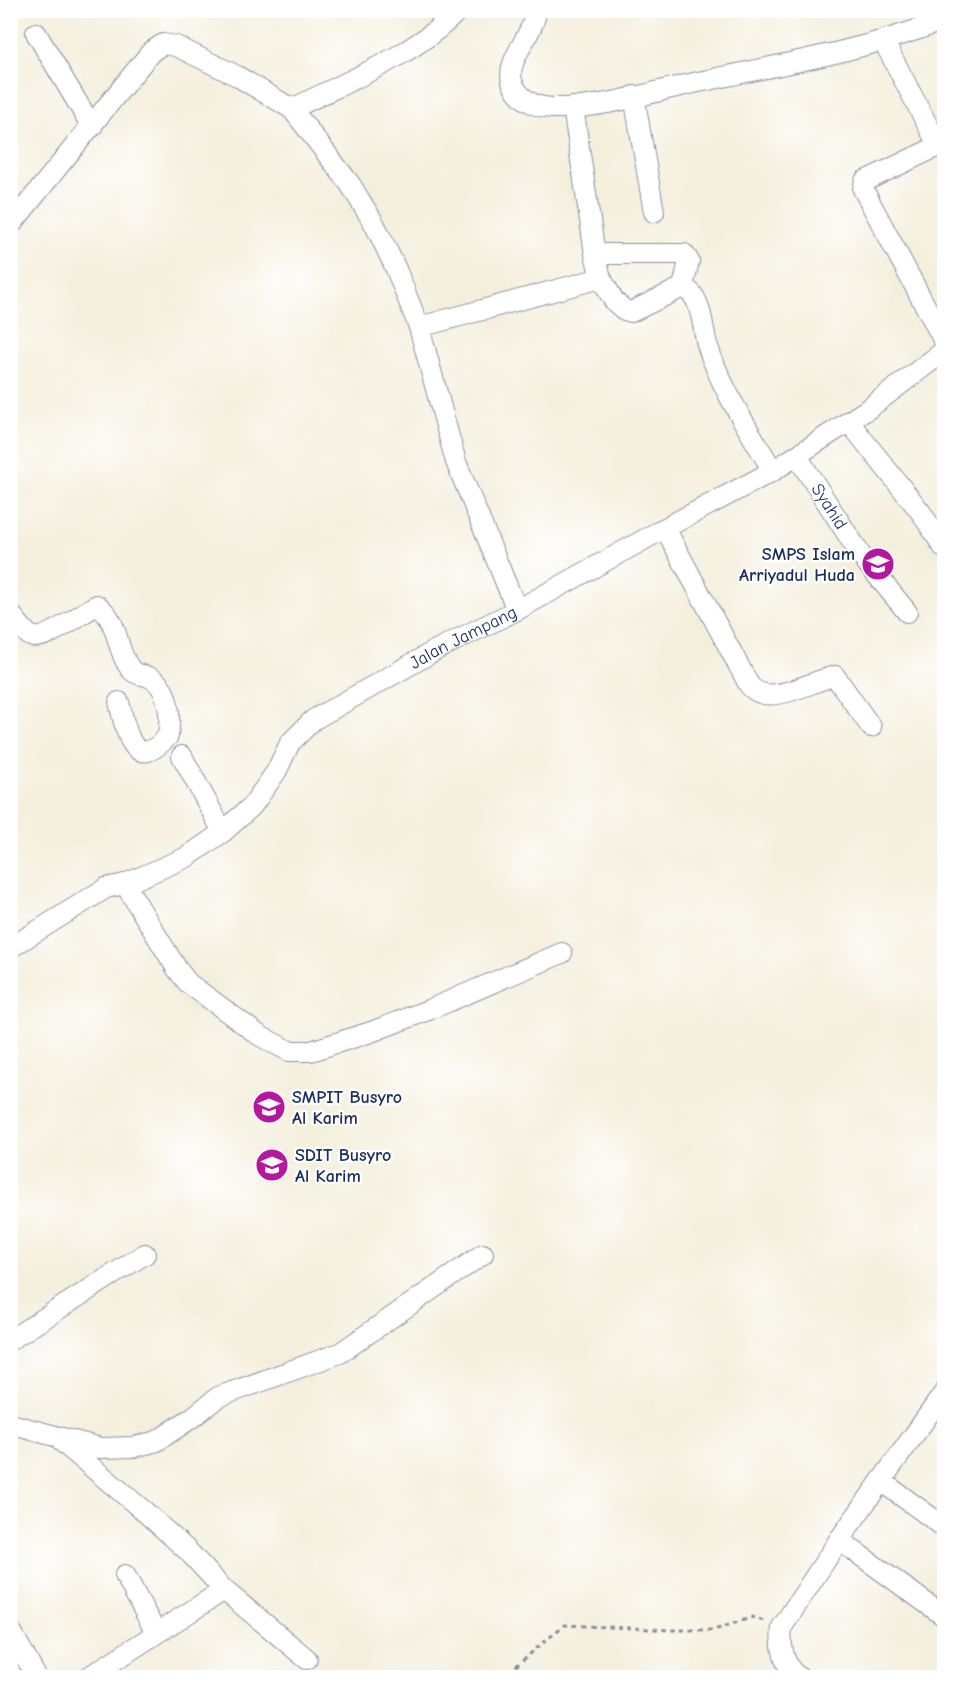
<svg xmlns="http://www.w3.org/2000/svg" width="955" height="1688" font-family="'Comic Neue',sans-serif">
  <style>
    .lines { fill: none; stroke-linecap: round; stroke-linejoin: round }
    .minor-casing { stroke: #888f9e; stroke-width: 22 }
    .path { stroke: #888f9e; stroke-width: 3; stroke-dasharray: 4.5 4.5; stroke-linecap: butt }
    .minor { stroke: #fff; stroke-width: 20 }
    .labels { text-anchor: middle; dominant-baseline: central; stroke-width: 4.5; stroke-linejoin: round; paint-order: stroke }
    .street-label { font-size: 18px; fill: #1b2f5e; stroke: #fff }
    .poi-label { font-size: 18px; font-weight: bold; fill: #1b2f5e; stroke: #fff; text-anchor: start }
  </style>
  <rect width="100%" height="100%" fill="#fff"/>
  <filter id="ink" filterUnits="userSpaceOnUse"><feTurbulence type="fractalNoise" baseFrequency=".0167" numOctaves="2"/><feDisplacementMap in="SourceGraphic" scale="12" xChannelSelector="R" yChannelSelector="G"/><feConvolveMatrix kernelMatrix="1 2 1 2 8 2 1 2 1" color-interpolation-filters="sRGB"/></filter>
  <filter id="wash" filterUnits="userSpaceOnUse"><feTurbulence type="fractalNoise" baseFrequency=".008" numOctaves="4" result="noise"/><feDisplacementMap in="SourceGraphic" scale="24" xChannelSelector="R" yChannelSelector="G"/><feGaussianBlur stdDeviation="1.35" result="paint"/><feColorMatrix in="noise" values="0 0 0 0 0 0 0 0 0 0 0 0 0 0 0 0 0 1.4 0 .05"/><feComposite in="paint" operator="in"/></filter>
  <g filter="url(#wash)">
    <rect width="100%" height="100%" fill="#f4efdd"/>
  </g>
  <g filter="url(#ink)">
    <g class="lines">
      <g class="minor-casing">
        <g id="minor">
          <path d="M536,10C535,35 501,63 514,86C523,103 541,109 560,108C603,108 651,92 694,83C778,65 864,51 944,20"/>
          <path d="M36,33L92,127"/>
          <path d="M884,42L937,143L934,148L865,181L863,189L944,341"/>
          <path d="M634,96L654,212"/>
          <path d="M573,107L595,254L601,278L614,301L624,310L631,312L683,287C702,295 702,326 707,344C721,389 749,430 773,471"/>
          <path d="M292,109C345,82 418,54 458,10"/>
          <path d="M10,226L151,52L163,44L176,46L237,76L292,109L350,184L375,225L396,269L419,327L456,462L517,610"/>
          <path d="M595,254H684L689,261L683,287"/>
          <path d="M419,327L601,278"/>
          <path d="M849,422L920,511L944,548"/>
          <path id="s1" d="M797,456L862,557L907,612"/>
          <path d="M665,528L749,685C768,709 812,680 835,676L871,727"/>
          <path d="M10,613C16,620 22,629 29,635C43,645 82,612 97,605C120,622 115,647 129,667C134,675 141,674 149,677C170,686 171,718 168,736C133,775 126,731 119,702"/>
          <path d="M182,756L223,832"/>
          <path d="M125,884L177,969L188,983L260,1036L289,1051H311L371,1032L431,1009L562,953"/>
          <path id="s2" d="M10,948L106,888L125,884L187,857L223,832L252,806L276,772L290,743L313,720L438,649L517,610L665,528L773,471L868,409L944,351"/>
          <path d="M10,1340L145,1254"/>
          <path d="M10,1424L100,1448L134,1447L157,1441L193,1417L218,1397L340,1353L483,1254"/>
          <path d="M61,1441L145,1512L188,1551L224,1590L307,1659"/>
          <path d="M881,1481L944,1527"/>
          <path d="M839,1540L944,1616"/>
          <path d="M125,1575L156,1633"/>
          <path d="M10,1629L37,1678"/>
          <path d="M87,1678L224,1590"/>
          <path d="M800,1678C783,1668 780,1645 782,1627L839,1540L944,1393"/>
        </g>
      </g>
      <g class="path">
        <path d="M318,1670L326,1678"/>
        <path d="M502,1678L564,1625L673,1630H714L753,1617L766,1622"/>
      </g>
      <use href="#minor" class="minor"/>
    </g>
  </g>
  <defs>
    <g id="school-disc" transform="scale(1.725)"><circle r="9.5" fill="#b5179e" stroke="#fff"/><path d="M0-5L7-2L0 1L-7-2ZM-4 1L0 2.5L4 1V4Q0 6-4 4Z" fill="#fff"/></g>
  </defs>
  <g fill-rule="evenodd">
    <use href="#school-disc" x="878" y="564"/>
    <use href="#school-disc" x="269" y="1107"/>
    <use href="#school-disc" x="272" y="1165"/>
  </g>
  <g class="labels">
    <g class="street-label">
      <text stroke="none"><textPath href="#s1" startOffset="60">Syahid</textPath></text>
      <text stroke="none"><textPath href="#s2" startOffset="561">Jalan Jampang</textPath></text>
    </g>
    <g class="poi-label">
      <text x="855" y="554" text-anchor="end">SMPS Islam<tspan x="855" dy="21">Arriyadul Huda</tspan></text>
      <text x="292" y="1097">SMPIT Busyro<tspan x="292" dy="21">Al Karim</tspan></text>
      <text x="295" y="1155">SDIT Busyro<tspan x="295" dy="21">Al Karim</tspan></text>
    </g>
  </g>
  <rect width="955" height="1688" fill="none" stroke="#fff" stroke-width="36"/>
</svg>
